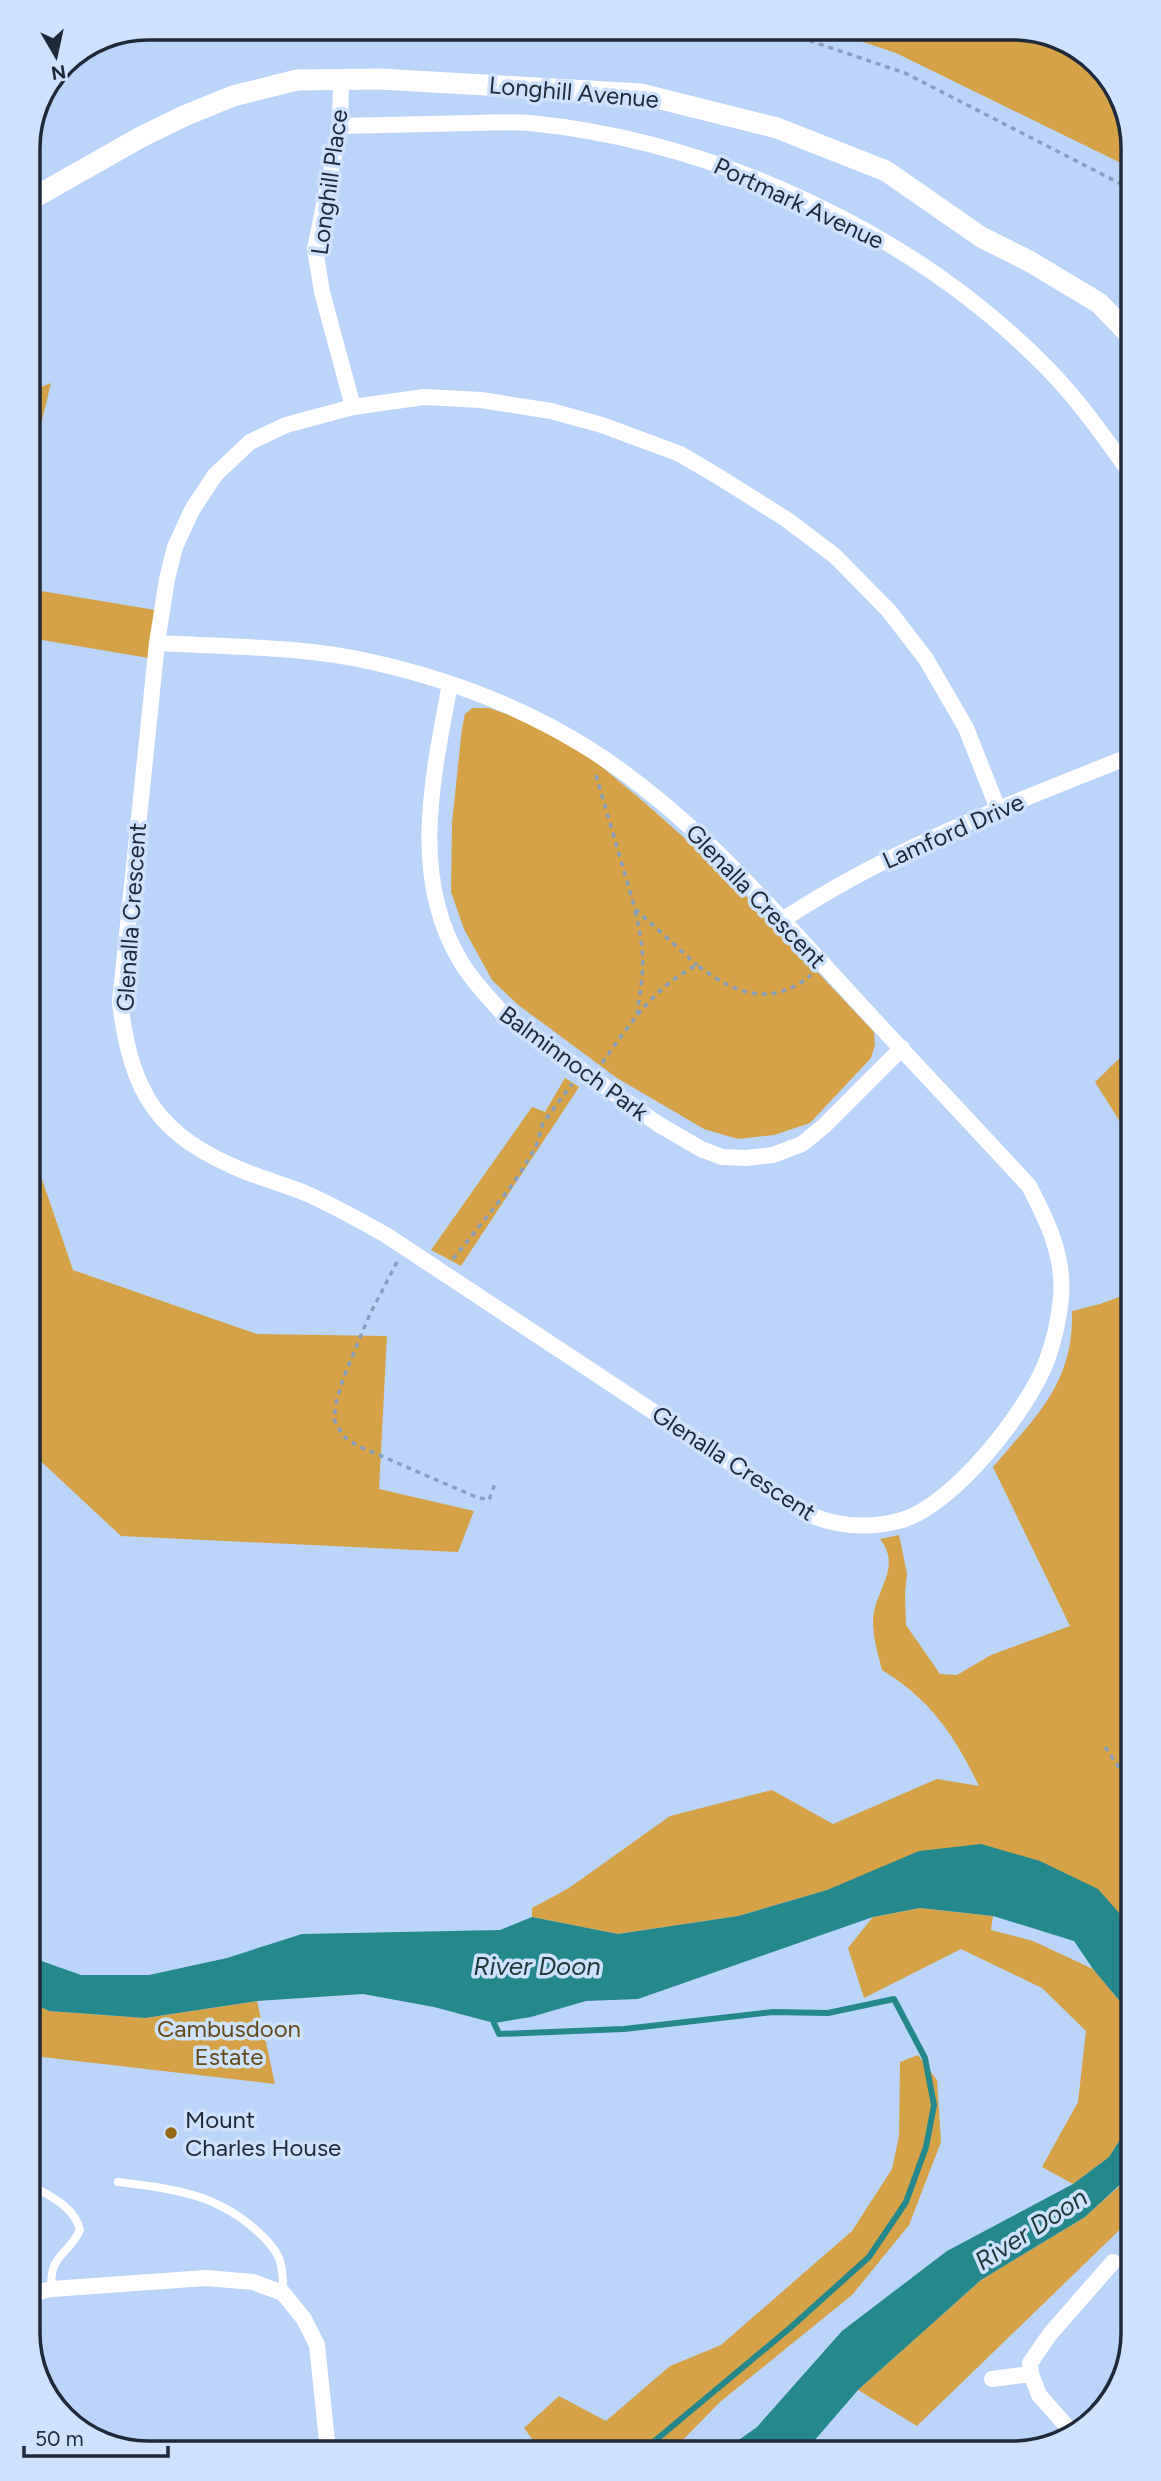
<svg xmlns="http://www.w3.org/2000/svg" width="1161" height="2481" font-family="Figtree,sans-serif">
  <style>
    .green { fill: #d6a247 }
    .water { fill: #25888c }
    .lines { fill: none; stroke-linecap: round; stroke-linejoin: round }
    .stream { stroke: #25888c; stroke-width: 6 }
    .path { stroke: #899dbc; stroke-width: 3.5; stroke-dasharray: 5 5; stroke-linecap: butt }
    .service { stroke: #fff; stroke-width: 8 }
    .minor { stroke: #fff; stroke-width: 16 }
    .tertiary { stroke: #fff; stroke-width: 21 }
    .poi-dot { fill: #936913; stroke: #cee1fd; stroke-width: 2.5 }
    .labels { text-anchor: middle; dominant-baseline: central; stroke-width: 7; stroke-linejoin: round; paint-order: stroke }
    .street-label { font-size: 24px; fill: #1e293b; stroke: #cee1fd }
    .park-label { font-size: 24px; fill: #63491c; stroke: #cee1fd }
    .poi-label { font-size: 24px; fill: #1e293b; stroke: #cee1fd; text-anchor: start }
    .water-label { font-size: 26px; font-style: italic; fill: #1e3b3c; stroke: #cee1fd }
    .rim { fill: none; stroke: #1e293b; stroke-width: 3.5 }
  </style>
  <rect width="100%" height="100%" fill="#bbd4f9"/>
  <g class="green">
    <path d="M1021,28L1086,53L1126,109L1127,166L896,53L827,30H878L887,34L904,29Z"/>
    <path d="M51,383L29,474V392Z"/>
    <path d="M29,589L161,611L155,659L30,638Z"/>
    <path d="M472,708H489L561,733L644,802L727,876L874,1032L875,1045L871,1058L810,1123L774,1135L738,1139L704,1129L617,1078L517,1004L492,980L464,929L451,892L452,823L462,728L465,714Z"/>
    <path d="M1127,1051L1129,1052V1136L1095,1082Z"/>
    <path d="M565,1078L579,1087L461,1266L431,1250L532,1107L545,1112Z"/>
    <path d="M31,1147L73,1270L257,1334L387,1336L379,1489L474,1511L458,1552L121,1536L32,1453Z"/>
    <path d="M1130,1293L1132,1929L1128,1923L827,1890L738,1916L618,1934L532,1917V1908L569,1888L670,1816L772,1790L833,1824L937,1779L979,1786C954,1735 931,1700 882,1670C878,1654 873,1638 873,1621C874,1590 903,1568 880,1539L899,1535L907,1573L905,1594L906,1625L940,1674L957,1675L991,1655L1070,1626L993,1467C1036,1416 1074,1383 1072,1311L1100,1304Z"/>
    <path d="M920,1908L993,1916L991,1930L1033,1941L1093,1969L1123,2005L1132,2039L1131,2122L1109,2157L1073,2184L1042,2167L1078,2102L1086,2031L1042,1988L961,1949L864,1998L848,1948L873,1917Z"/>
    <path d="M257,2001L275,2084L34,2056L33,2003L49,2011L145,2018Z"/>
    <path d="M918,2055L937,2080L941,2142L909,2225L852,2295L720,2402L674,2449L540,2450L524,2428L559,2396L606,2421L670,2366L721,2345L852,2231L892,2169L899,2136L900,2062Z"/>
    <path d="M1133,2170V2217L917,2426L858,2390L981,2280L1085,2217L1125,2181Z"/>
  </g>
  <g class="water">
    <path d="M981,1844L1040,1861L1098,1889L1128,1923L1132,1929V2039L1123,2005L1093,1969L1074,1941L993,1916L920,1908L873,1917L638,1999L586,2001L531,2017L494,2023L434,2007L363,1994L257,2001L145,2018L49,2011L33,2003V1958L81,1975H149L227,1958L302,1934L500,1930L532,1917L618,1934L738,1916L827,1890L919,1851Z"/>
    <path d="M1132,2110L1133,2170L1125,2180L1085,2217L981,2280L858,2390L808,2448L726,2449L757,2427L842,2331L947,2251L1073,2184L1109,2157L1131,2122Z"/>
  </g>
  <g class="lines">
    <path class="stream" d="M494,2023L499,2034L624,2029L773,2012L828,2013L894,1999L925,2058L934,2105L926,2147L906,2202L869,2257L790,2328L645,2449"/>
    <g class="path">
      <path d="M781,31L905,73L1127,187"/>
      <path d="M596,775L635,909L697,965"/>
      <path d="M635,911C646,955 644,970 637,1013"/>
      <path d="M602,1063C630,1024 654,987 697,965C735,994 771,1008 811,975"/>
      <path d="M453,1259L513,1184L536,1147L543,1123L572,1084"/>
      <path d="M397,1262L369,1316L343,1379L336,1403L334,1419L343,1436L358,1446L476,1497L489,1500L495,1484"/>
      <path d="M1105,1747L1131,1785"/>
    </g>
    <g class="service">
      <path d="M118,2182C173,2189 215,2193 257,2231C265,2238 273,2246 278,2256C283,2267 283,2281 283,2293"/>
      <path d="M34,2187C52,2197 75,2208 80,2230C68,2256 48,2255 52,2289"/>
    </g>
    <g class="minor">
      <path d="M341,80L340,126L315,249L322,292L353,407"/>
      <path d="M340,126C384,125 428,124 472,123C491,123 511,121 530,123C719,142 917,234 1049,370C1079,401 1103,435 1128,470"/>
      <path d="M157,643C228,647 302,646 372,662C448,679 525,708 591,750C680,807 753,887 824,965C891,1039 961,1112 1029,1186C1047,1220 1065,1258 1061,1298C1059,1318 1054,1341 1047,1360C1029,1409 954,1505 902,1520C870,1529 838,1527 808,1514L386,1235C359,1220 333,1205 305,1193C285,1185 264,1179 244,1171C158,1136 131,1094 120,1002L157,643L167,579L175,547L192,510L215,475L250,442L286,425L353,407L424,397L481,400L551,411L602,425L680,454L719,477L786,519L835,556L889,611L926,659L966,728L998,809"/>
      <path d="M450,684C433,776 409,877 461,962C473,982 490,999 505,1016L658,1124L701,1149L722,1157L746,1158L773,1155L802,1144L824,1126L902,1048"/>
      <path d="M784,919C890,849 1010,804 1128,757"/>
      <path d="M34,2293L52,2289L206,2278L253,2282L283,2293L304,2319L317,2345L328,2451"/>
      <path d="M1031,2374L1039,2395L1071,2431"/>
      <path d="M992,2379L1031,2374L1030,2363L1050,2334L1113,2262"/>
    </g>
    <path class="tertiary" d="M28,201L141,137L184,116L233,96L297,80L380,79L641,94L777,128L886,171L981,237L1029,261L1099,303L1127,332"/>
  </g>
  <circle class="poi-dot" cx="171" cy="2133" r="7"/>
  <g class="labels">
    <g class="street-label">
      <text transform="translate(574 92) rotate(5)">Longhill Avenue</text>
      <text transform="translate(329 182) rotate(-82)">Longhill Place</text>
      <text transform="translate(799 203) rotate(25)">Portmark Avenue</text>
      <text transform="translate(953 831) rotate(-24)">Lamford Drive</text>
      <text transform="translate(756 896) rotate(46)">Glenalla Crescent</text>
      <text transform="translate(131 917) rotate(-86)">Glenalla Crescent</text>
      <text transform="translate(574 1063) rotate(36)">Balminnoch Park</text>
      <text transform="translate(734 1463) rotate(33)">Glenalla Crescent</text>
    </g>
    <g class="park-label">
      <text x="229" y="2028">Cambusdoon<tspan x="229" dy="28">Estate</tspan></text>
    </g>
    <g class="poi-label">
      <text x="185" y="2119">Mount<tspan x="185" dy="28">Charles House</tspan></text>
    </g>
    <g class="water-label">
      <text x="537" y="1966">River Doon</text>
      <text transform="translate(1031 2229) rotate(-33)">River Doon</text>
    </g>
  </g>
  <path d="M0 0H1161V2481H0ZM148 40H1013A108 108 0 0 1 1121 148V2333A108 108 0 0 1 1013 2441H148A108 108 0 0 1 40 2333V148A108 108 0 0 1 148 40Z" fill="#cee1fd" fill-rule="evenodd"/>
  <path class="rim" d="M148 40H1013A108 108 0 0 1 1121 148V2333A108 108 0 0 1 1013 2441H148A108 108 0 0 1 40 2333V148A108 108 0 0 1 148 40Z"/>
  <g transform="translate(56 56) rotate(171)" stroke="#cee1fd" stroke-width="5" paint-order="stroke">
  <path d="M0-5L12 26L0 18L-12 26Z" fill="#1e293b"/>
  <text y="-10" font-size="19" font-weight="bold" text-anchor="middle" fill="#1e293b">N</text>
  </g>
  <path d="M24 2446v10h144v-10" fill="none" stroke="#1e293b" stroke-width="3.5"/>
  <text x="35" y="2446" font-size="21" fill="#1e293b" stroke="#cee1fd" stroke-width="5" paint-order="stroke">50 m</text>
</svg>
